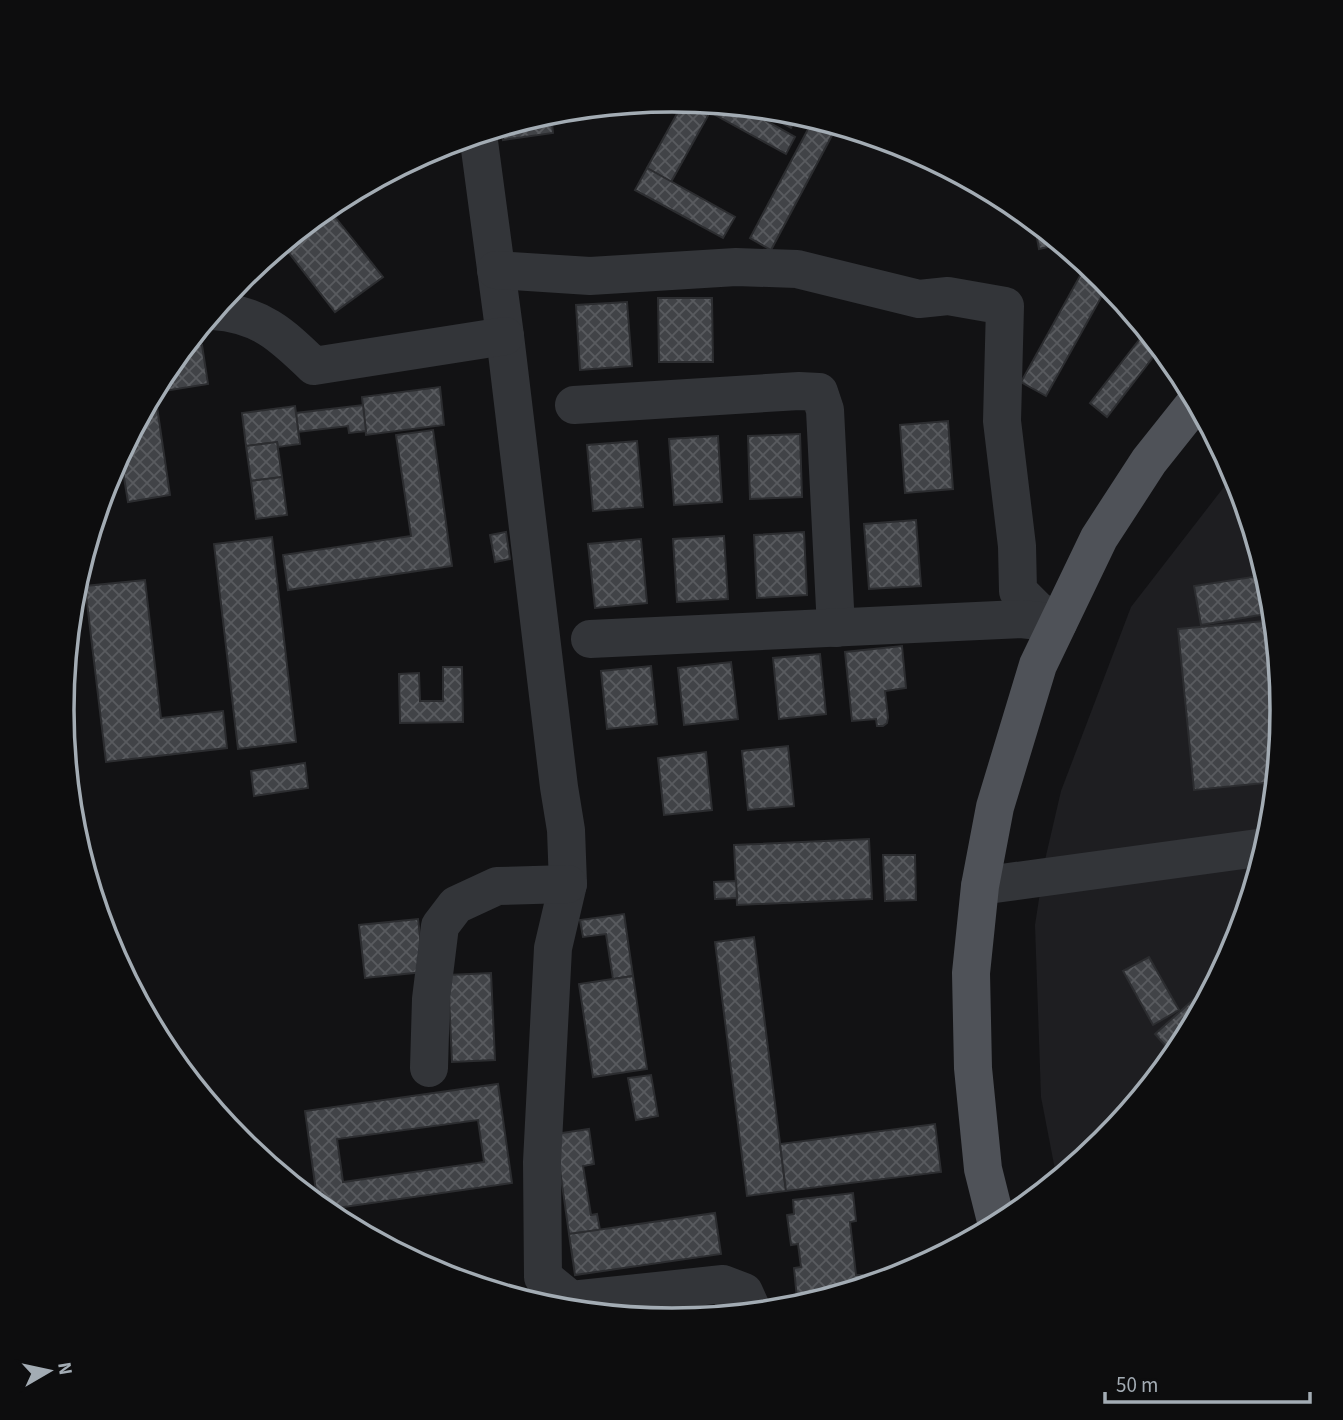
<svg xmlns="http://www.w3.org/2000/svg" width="1343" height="1420" font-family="'Source Sans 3',sans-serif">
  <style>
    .built { fill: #1e1e21 }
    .building { fill: url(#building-cross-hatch); stroke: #2c2d30; stroke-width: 2; fill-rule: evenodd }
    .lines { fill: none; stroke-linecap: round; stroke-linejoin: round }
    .minor { stroke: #333539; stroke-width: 38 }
    .major { stroke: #4f5258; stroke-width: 38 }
    .rim { fill: none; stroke: #a3acb4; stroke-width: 3.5 }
  </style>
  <defs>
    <pattern id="building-cross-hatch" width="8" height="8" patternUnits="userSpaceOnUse" patternTransform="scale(1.75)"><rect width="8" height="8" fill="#414347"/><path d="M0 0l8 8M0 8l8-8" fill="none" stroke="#595b5f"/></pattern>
  </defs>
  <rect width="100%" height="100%" fill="#121214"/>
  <path class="built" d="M1234,474L1270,591L1282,710L1270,829L1235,944L1179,1049L1103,1142L1057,1180L1041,1097L1035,925L1045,860L1061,791L1131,607Z"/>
  <g class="building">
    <path d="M684,101L740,106L795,137L786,154L710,112L671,182L647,168Z"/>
    <path d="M755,108L791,112L799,114L791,128Z"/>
    <path d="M551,112L553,133L503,140L502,127Z"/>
    <path d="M814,118L837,126L771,250L750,238Z"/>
    <path d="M647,168L735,217L723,238L635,190Z"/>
    <path d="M327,207L383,277L335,312L282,244Z"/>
    <path d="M1024,214L1061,244L1039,249L1034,222L1026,223Z"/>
    <path d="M1086,265L1108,285L1046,396L1021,382Z"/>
    <path d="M658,298H712L713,362H659Z"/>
    <path d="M627,302L632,366L580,370L576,305Z"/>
    <path d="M1146,331L1160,348L1107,417L1090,403Z"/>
    <path d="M202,345L208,384L152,393L164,371L183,348Z"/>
    <path d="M440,387L444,425L366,435L362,397Z"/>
    <path d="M152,393H155L170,495L128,502L120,453Z"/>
    <path d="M363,405L366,431L349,433L348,426L298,432L296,413Z"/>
    <path d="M295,406L300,444L278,447L277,442L246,446L242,413Z"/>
    <path d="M948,421L953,489L905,493L900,425Z"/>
    <path d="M433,430L452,566L288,590L283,555L411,536L396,435Z"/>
    <path d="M800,434L802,497L750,499L748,436Z"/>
    <path d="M718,436L722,502L674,505L669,439Z"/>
    <path d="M637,441L643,507L593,511L587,445Z"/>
    <path d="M277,442L282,477L251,481L246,446Z"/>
    <path d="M282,477L287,515L256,519L251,481Z"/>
    <path d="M916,520L921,586L869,589L864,524Z"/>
    <path d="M506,532L510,559L495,562L490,535Z"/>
    <path d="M804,532L807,595L757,598L754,535Z"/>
    <path d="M724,536L728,599L677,602L673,539Z"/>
    <path d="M272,537L296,742L238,749L214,544Z"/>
    <path d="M641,539L647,603L595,608L588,544Z"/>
    <path d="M1265,575L1270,591L1272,613L1201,625L1194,586Z"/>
    <path d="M145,580L161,718L223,711L227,748L106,762L85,586Z"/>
    <path d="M1264,621L1277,755L1275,782L1194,790L1178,629Z"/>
    <path d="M902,646L906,688L885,691L888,717L887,723L883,726H877L876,719L852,721L845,652Z"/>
    <path d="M820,654L826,714L779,719L773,658Z"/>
    <path d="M731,662L738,719L684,725L678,668Z"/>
    <path d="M651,666L657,724L607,729L601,671Z"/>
    <path d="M443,667H462L463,722L400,723L399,674L419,673L420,701H443Z"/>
    <path d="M788,746L794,806L748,810L742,751Z"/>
    <path d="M706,752L712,810L664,815L658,758Z"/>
    <path d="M305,763L308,788L254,796L251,771Z"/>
    <path d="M869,839L872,899L737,905L734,845Z"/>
    <path d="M883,855H915L916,900L885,901Z"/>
    <path d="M736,881L737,898L715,899L714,882Z"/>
    <path d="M624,914L633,976L613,979L606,934L583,937L580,920Z"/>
    <path d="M418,919L424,972L365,978L359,925Z"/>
    <path d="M754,937L786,1191L747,1196L715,942Z"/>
    <path d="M1149,957L1179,1010L1153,1025L1123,971Z"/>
    <path d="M491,973L495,1060L452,1062L448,975Z"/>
    <path d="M633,976L647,1069L593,1077L579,984Z"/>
    <path d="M1213,982L1214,984L1182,1043L1172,1053L1155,1034Z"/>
    <path d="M651,1075L658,1116L636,1120L628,1078Z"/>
    <path d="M498,1084L512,1183L323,1210L318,1206L305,1111ZM478,1120L484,1162L343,1182L337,1139Z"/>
    <path d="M935,1124L941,1172L786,1191L780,1144Z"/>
    <path d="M589,1129L594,1164L583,1166L591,1215L597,1214L600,1230L569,1234L555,1134Z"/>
    <path d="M853,1193L856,1221L850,1222L856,1275H862L863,1286L805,1304L804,1298L797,1299L794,1268L801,1267L798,1244L791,1245L787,1215L794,1214L793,1200Z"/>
    <path d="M715,1213L721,1254L575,1275L569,1234Z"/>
    <path d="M733,1301L735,1314L717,1316L716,1304Z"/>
  </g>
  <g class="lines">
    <g class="minor">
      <path d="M478,134L505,336L559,787L566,830L568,884L553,948L542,1162L543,1277L571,1300L723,1284L744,1292L753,1312"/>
      <path d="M496,270L590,276L736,267L797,269L919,299L948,296L1005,306L1002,421L1017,546L1018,591L1037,610L1058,623"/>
      <path d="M213,311C260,314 282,335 314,366L505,336"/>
      <path d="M574,405L799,391L819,392L825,410L836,628"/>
      <path d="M590,639L1021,619L1058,623"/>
      <path d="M980,886L1265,847"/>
      <path d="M429,1068L431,999L440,926L456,905L497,886L568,884"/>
    </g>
    <path class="major" d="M997,1225L983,1169L973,1068L971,973L980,886L995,807L1038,665L1099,538L1149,461L1196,402"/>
  </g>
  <path d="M0 0H1343V1420H0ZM74 710a598 598 0 1 1 1196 0a598 598 0 1 1-1196 0Z" fill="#0d0d0e" fill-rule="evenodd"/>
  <path class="rim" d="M74 710a598 598 0 1 1 1196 0a598 598 0 1 1-1196 0Z"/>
  <g transform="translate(49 1371) rotate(81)" stroke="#0d0d0e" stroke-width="5" paint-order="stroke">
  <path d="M0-5L12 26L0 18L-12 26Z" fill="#a3acb4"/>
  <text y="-10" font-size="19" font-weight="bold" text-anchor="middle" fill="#a3acb4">N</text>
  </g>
  <path d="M1105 1392v10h205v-10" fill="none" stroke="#a3acb4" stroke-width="3.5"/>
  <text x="1116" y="1392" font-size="21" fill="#a3acb4" stroke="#0d0d0e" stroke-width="5" paint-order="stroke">50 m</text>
</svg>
